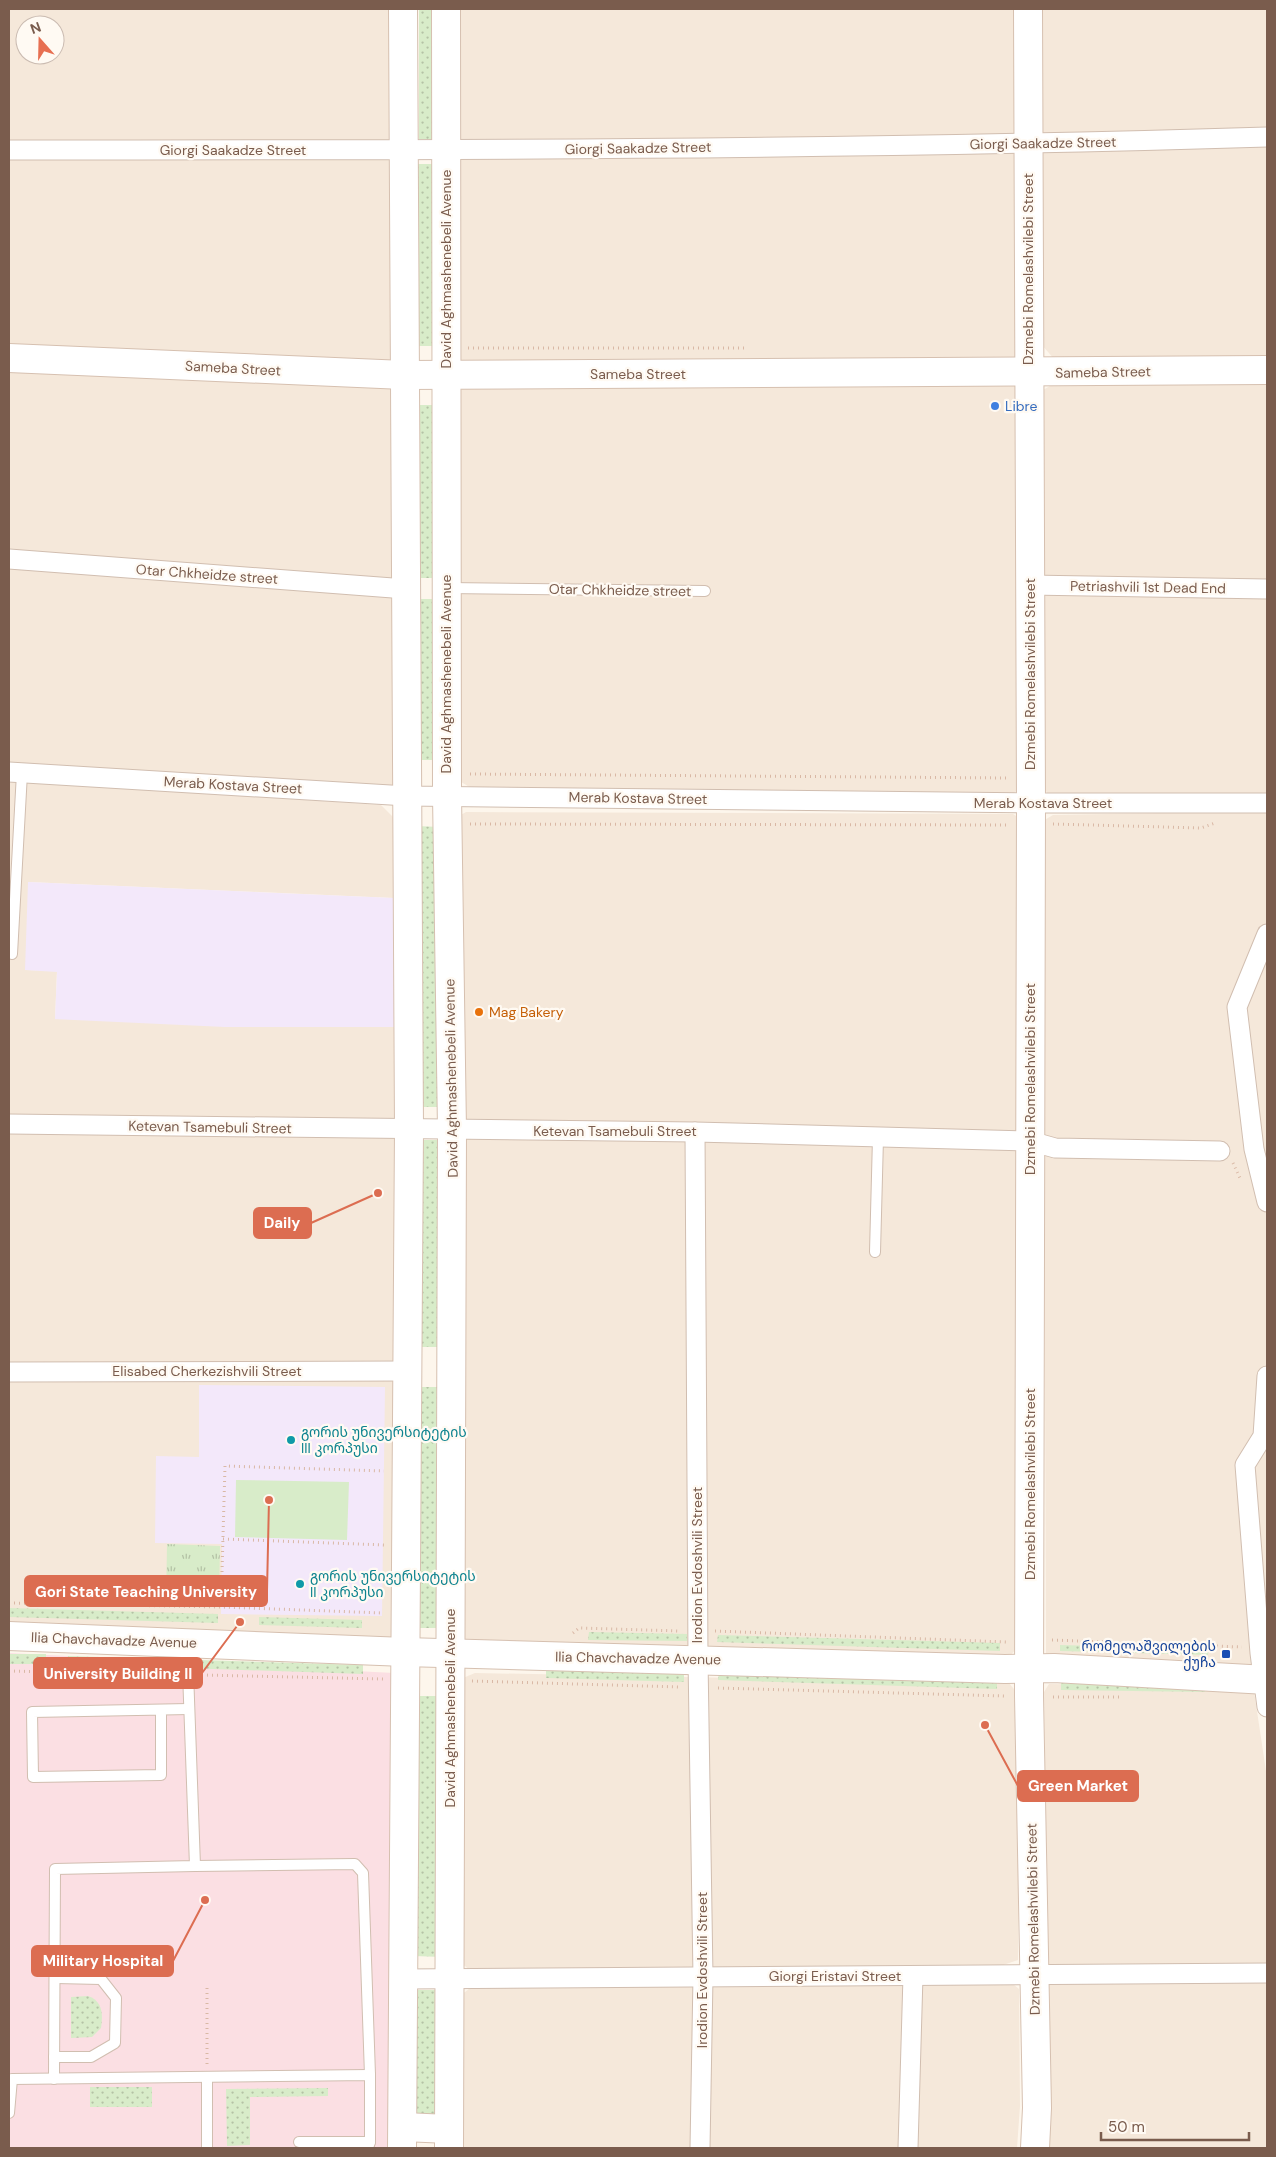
<svg xmlns="http://www.w3.org/2000/svg" width="1276" height="2157" font-family="'DM Sans','Noto Sans Georgian',sans-serif">
  <style>
    .residential { fill: #f5e8da; fill-rule: evenodd }
    .education { fill: #f3e8fa }
    .medical { fill: #fbdfe3 }
    .grass { fill: url(#grass-dots) }
    .park { fill: url(#park-tufts) }
    .garden { fill: #d8ecc9 }
    .lines { fill: none; stroke-linecap: round; stroke-linejoin: round }
    .lane-casing { stroke: #d1beb0; stroke-width: 12 }
    .street-casing { stroke: #d1beb0; stroke-width: 21 }
    .secondary-casing { stroke: #d6c0b0; stroke-width: 30 }
    .path { stroke: #d9b8a5; stroke-width: 3; stroke-dasharray: 1 4; stroke-linecap: butt }
    .lane { stroke: #fff; stroke-width: 10 }
    .street { stroke: #fff; stroke-width: 19 }
    .secondary { stroke: #fff; stroke-width: 28 }
    .shop-dot { fill: #3f7fe0; stroke: #fffaf3; stroke-width: 2 }
    .food-dot { fill: #e8710a; stroke: #fffaf3; stroke-width: 2 }
    .culture-dot { fill: #0f9aa8; stroke: #fffaf3; stroke-width: 2 }
    .transit-dot { fill: #1a4fb4; stroke: #fffaf3; stroke-width: 2 }
    .labels { text-anchor: middle; dominant-baseline: central; stroke-width: 4.5; stroke-linejoin: round; paint-order: stroke }
    .street-label { font-size: 14px; fill: #7a5c4d; stroke: #fffaf3 }
    .shop-label { font-size: 14px; fill: #366cbe; stroke: #fffaf3; text-anchor: start }
    .food-label { font-size: 14px; fill: #c56008; stroke: #fffaf3; text-anchor: start }
    .culture-label { font-size: 14px; fill: #0d838f; stroke: #fffaf3; text-anchor: start }
    .transit-label { font-size: 14px; fill: #164399; stroke: #fffaf3; text-anchor: end }
    .leader { fill: none; stroke: #dc6d51; stroke-width: 2 }
    .callout-dot { fill: #dc6d51; stroke: #fffaf3; stroke-width: 2 }
    .callout { fill: #dc6d51; stroke: #dc6d51; stroke-width: 2 }
    .callout-label { font-size: 15px; text-anchor: middle; font-weight: bold; fill: #fff }
  </style>
  <defs>
    <pattern id="grass-dots" width="8" height="8" patternUnits="userSpaceOnUse" patternTransform="scale(1.25)"><rect width="8" height="8" fill="#d8ecc9"/><path d="M2 2h.1M6 6h.1" fill="none" stroke="#b4c2a5" stroke-width="1.8" stroke-linecap="round"/></pattern>
    <pattern id="park-tufts" width="24" height="20" patternUnits="userSpaceOnUse" patternTransform="scale(1.25)"><rect width="24" height="20" fill="#d8ecc9"/><path d="M3 7l-1-3M5 7V3M7 7l1-3M15 17l-1-3M17 17v-4M19 17l1-3" fill="none" stroke="#b4c2a5"/></pattern>
  </defs>
  <rect width="100%" height="100%" fill="#fdf6ec"/>
  <g class="residential">
    <path d="M9,9H396L397,359L388,366L9,348ZM25,25H55V55H25Z"/>
    <path d="M457,9H1021L1022,358L1014,363H462L458,358Z"/>
    <path d="M1042,9H1267V357L1055,360L1042,345Z"/>
    <path d="M9,366L388,387L397,397V784L389,789L9,763Z"/>
    <path d="M1267,383V793H1047L1044,787L1043,390L1050,386Z"/>
    <path d="M1014,384L1022,390L1023,785L1014,793L471,788L458,780V392L462,389Z"/>
    <path d="M9,780L381,805L397,821L392,1640L9,1629ZM29,882L394,898L55,1019L57,971L26,970Z"/>
    <path d="M1267,811V1670L1050,1660L1046,1654L1043,821L1053,815Z"/>
    <path d="M466,812L1013,814L1022,820L1018,1647L1007,1659L460,1641L459,816Z"/>
    <path d="M475,1673L1009,1683L1018,1694V1960L1000,1966L470,1970L461,1963L463,1678Z"/>
    <path d="M1049,1684L1237,1687L1254,1691L1267,1778V2148H1045L1049,2068L1044,1692Z"/>
    <path d="M901,1983L908,1989L903,2148H707L709,1986Z"/>
    <path d="M918,1984H1013L1019,1989L1020,2106L1017,2148H915Z"/>
    <path d="M473,1986L694,1987L690,2148H461V1995Z"/>
  </g>
  <g class="education">
    <path d="M28,882L394,898L395,1027H225L53,1019H55L57,972L25,970Z"/>
    <path d="M199,1385L385,1387L382,1616L221,1614L222,1544L155,1543L156,1456L199,1457Z"/>
  </g>
  <path class="medical" d="M9,1653L394,1673L400,2148H9Z"/>
  <g class="grass">
    <rect x="419" y="9" width="20" height="130"/>
    <path d="M417,164H438L439,346H418Z"/>
    <rect x="416" y="405" width="22" height="173"/>
    <path d="M414,599H439V760H415Z"/>
    <path d="M416,826L440,827L439,1107H415Z"/>
    <rect x="416" y="1140" width="25" height="207"/>
    <path d="M417,1387H441L439,1628H415Z"/>
    <path d="M9,1608L218,1614V1623L9,1617Z"/>
    <path d="M259,1617L362,1620V1628L259,1625Z"/>
    <path d="M589,1632L687,1634V1641L588,1640Z"/>
    <path d="M718,1635L1000,1643V1651L717,1642Z"/>
    <path d="M1060,1645L1209,1649L1208,1655L1060,1651Z"/>
    <rect x="9" y="1654" width="37" height="10"/>
    <path d="M68,1656L363,1665V1674L67,1664Z"/>
    <path d="M546,1670L684,1674V1682L546,1678Z"/>
    <path d="M719,1673L997,1682V1689L718,1680Z"/>
    <path d="M1061,1683L1206,1685L1205,1692L1061,1690Z"/>
    <path d="M415,1696H443L442,1957L414,1956Z"/>
    <rect x="413" y="1990" width="28" height="126"/>
    <path d="M88,1996C103,2001 103,2015 101,2028L92,2037L71,2038V1997Z"/>
    <rect x="90" y="2087" width="62" height="20"/>
    <path d="M328,2088V2096L250,2097V2145L227,2146L226,2089Z"/>
  </g>
  <path class="park" d="M167,1544L220,1546L219,1602L166,1601Z"/>
  <path class="garden" d="M236,1480L349,1482L347,1540L235,1537Z"/>
  <g class="lines">
    <g class="lane-casing">
      <g id="lane">
        <path d="M447,588L705,591"/>
        <path d="M12,954L22,773"/>
        <path d="M875,1252L878,1138"/>
        <path d="M161,1710V1775L33,1777L32,1712L189,1709"/>
        <path d="M195,1866L355,1864L363,1873L370,2075"/>
        <path d="M54,2057H91L115,2043L116,1998L101,1979L56,1978"/>
        <path d="M207,2077V2148"/>
        <path d="M54,2079L55,1869L195,1866L187,1644"/>
        <path d="M9,2113L12,2079L370,2075V2142L368,2148"/>
        <path d="M299,2142H370"/>
      </g>
    </g>
    <g class="street-casing">
      <g id="street">
        <path d="M9,150C428,150 848,150 1267,137"/>
        <path d="M9,559L406,589"/>
        <path d="M1029,585L1267,589"/>
        <path d="M9,772L407,796L1031,803H1267"/>
        <path d="M1267,934L1237,1007L1254,1149L1267,1202"/>
        <path d="M9,1124L695,1132L1030,1141L1055,1148L1220,1151"/>
        <path d="M695,1132L698,1659L703,1977L700,2148"/>
        <path d="M9,1372L405,1371"/>
        <path d="M1267,1376L1263,1436L1245,1465L1260,1653L1267,1707"/>
        <path d="M404,1979L1267,1973"/>
        <path d="M908,2148L913,1976"/>
      </g>
    </g>
    <g class="secondary-casing">
      <g id="secondary">
        <path d="M446,9L447,795L452,1130L449,2148"/>
        <path d="M1028,9L1031,803L1029,1696L1037,2108L1035,2148"/>
        <path d="M9,358L404,375L1267,370"/>
        <path d="M9,1636L405,1652L1005,1669L1054,1668L1267,1680"/>
        <path d="M403,2127L449,2129"/>
        <path d="M402,2148L409,1130L403,9"/>
      </g>
    </g>
    <g class="path">
      <path d="M468,348H745"/>
      <path d="M470,774L1008,778"/>
      <path d="M470,824L1008,825"/>
      <path d="M1053,824L1201,828L1215,823"/>
      <path d="M1233,1163L1240,1178"/>
      <path d="M223,1539L385,1545"/>
      <path d="M9,1603L221,1607L383,1613"/>
      <path d="M221,1607L225,1466L384,1471"/>
      <path d="M715,1631L1006,1642"/>
      <path d="M573,1633L579,1628L680,1631"/>
      <path d="M1052,1640L1242,1647"/>
      <path d="M9,1671L176,1675"/>
      <path d="M202,1675L383,1679"/>
      <path d="M472,1681L680,1687"/>
      <path d="M718,1688L1005,1696"/>
      <path d="M1053,1697H1120"/>
      <path d="M207,2064V1987"/>
    </g>
    <use href="#lane" class="lane"/>
    <use href="#street" class="street"/>
    <use href="#secondary" class="secondary"/>
  </g>
  <circle class="shop-dot" cx="995" cy="406" r="5"/>
  <circle class="food-dot" cx="479" cy="1012" r="5"/>
  <g class="culture-dot">
    <circle cx="291" cy="1440" r="5"/>
    <circle cx="300" cy="1584" r="5"/>
  </g>
  <rect class="transit-dot" x="1221" y="1649" width="10" height="10" rx="2.5"/>
  <g class="labels">
    <g class="street-label">
      <text transform="translate(1043 143) rotate(-1)">Giorgi Saakadze Street</text>
      <text transform="translate(638 148) rotate(-1)">Giorgi Saakadze Street</text>
      <text x="233" y="150">Giorgi Saakadze Street</text>
      <text transform="translate(446 269) rotate(-90)">David Aghmashenebeli Avenue</text>
      <text transform="translate(1028 269) rotate(-90)">Dzmebi Romelashvilebi Street</text>
      <text transform="translate(233 368) rotate(3)">Sameba Street</text>
      <text transform="translate(1103 372) rotate(-1)">Sameba Street</text>
      <text x="638" y="374">Sameba Street</text>
      <text transform="translate(207 574) rotate(4)">Otar Chkheidze street</text>
      <text transform="translate(1148 587) rotate(1)">Petriashvili 1st Dead End</text>
      <text transform="translate(620 590) rotate(1)">Otar Chkheidze street</text>
      <text transform="translate(446 674) rotate(-90)">David Aghmashenebeli Avenue</text>
      <text transform="translate(1030 674) rotate(-90)">Dzmebi Romelashvilebi Street</text>
      <text transform="translate(233 785) rotate(3)">Merab Kostava Street</text>
      <text transform="translate(638 798) rotate(1)">Merab Kostava Street</text>
      <text x="1043" y="803">Merab Kostava Street</text>
      <text transform="translate(451 1078) rotate(-91)">David Aghmashenebeli Avenue</text>
      <text transform="translate(1030 1079) rotate(-90)">Dzmebi Romelashvilebi Street</text>
      <text transform="translate(210 1127) rotate(1)">Ketevan Tsamebuli Street</text>
      <text x="615" y="1131">Ketevan Tsamebuli Street</text>
      <text x="207" y="1371">Elisabed Cherkezishvili Street</text>
      <text transform="translate(1030 1484) rotate(-90)">Dzmebi Romelashvilebi Street</text>
      <text transform="translate(697 1565) rotate(-90)">Irodion Evdoshvili Street</text>
      <text transform="translate(114 1640) rotate(2)">Ilia Chavchavadze Avenue</text>
      <text transform="translate(638 1658) rotate(1)">Ilia Chavchavadze Avenue</text>
      <text transform="translate(450 1708) rotate(-90)">David Aghmashenebeli Avenue</text>
      <text transform="translate(1033 1919) rotate(-91)">Dzmebi Romelashvilebi Street</text>
      <text transform="translate(702 1970) rotate(-90)">Irodion Evdoshvili Street</text>
      <text x="835" y="1976">Giorgi Eristavi Street</text>
    </g>
    <g class="shop-label">
      <text x="1005" y="406">Libre</text>
    </g>
    <g class="food-label">
      <text x="489" y="1012">Mag Bakery</text>
    </g>
    <g class="culture-label">
      <text x="301" y="1432">გორის უნივერსიტეტის<tspan x="301" dy="16">III კორპუსი</tspan></text>
      <text x="310" y="1576">გორის უნივერსიტეტის<tspan x="310" dy="16">II კორპუსი</tspan></text>
    </g>
    <g class="transit-label">
      <text x="1216" y="1646">რომელაშვილების<tspan x="1216" dy="16">ქუჩა</tspan></text>
    </g>
  </g>
  <path class="leader" d="M378 1193L311 1223M269 1500L267 1591M240 1622L202 1673M985 1725L1018 1786M205 1900L173 1961"/>
  <g class="callout-dot">
    <circle cx="378" cy="1193" r="5"/>
    <circle cx="269" cy="1500" r="5"/>
    <circle cx="240" cy="1622" r="5"/>
    <circle cx="985" cy="1725" r="5"/>
    <circle cx="205" cy="1900" r="5"/>
  </g>
  <g class="callout">
    <rect x="254" y="1208" width="57" height="30" rx="5"/>
    <rect x="25" y="1576" width="242" height="30" rx="5"/>
    <rect x="34" y="1658" width="168" height="30" rx="5"/>
    <rect x="1018" y="1771" width="120" height="30" rx="5"/>
    <rect x="32" y="1946" width="141" height="30" rx="5"/>
  </g>
  <g class="callout-label">
    <text x="282" y="1228">Daily</text>
    <text x="146" y="1597">Gori State Teaching University</text>
    <text x="118" y="1679">University Building II</text>
    <text x="1078" y="1791">Green Market</text>
    <text x="103" y="1966">Military Hospital</text>
  </g>
  <rect width="1276" height="2157" fill="none" stroke="#7a5c4d" stroke-width="20"/>
  <g transform="translate(40 40) rotate(340)"><circle r="24" fill="#fffaf3" stroke="#cabbb1"/>
  <path d="M0-4L9 19L0 12L-9 19Z" fill="#e76f51"/>
  <text y="-8" font-size="14" font-weight="bold" text-anchor="middle" fill="#7a5c4d">N</text>
  </g>
  <path d="M1101 2132v8h148v-8" fill="none" stroke="#7a5c4d" stroke-width="2.5"/>
  <text x="1108" y="2132" font-size="15" fill="#7a5c4d" stroke="#fffaf3" stroke-width="4" paint-order="stroke">50 m</text>
</svg>
